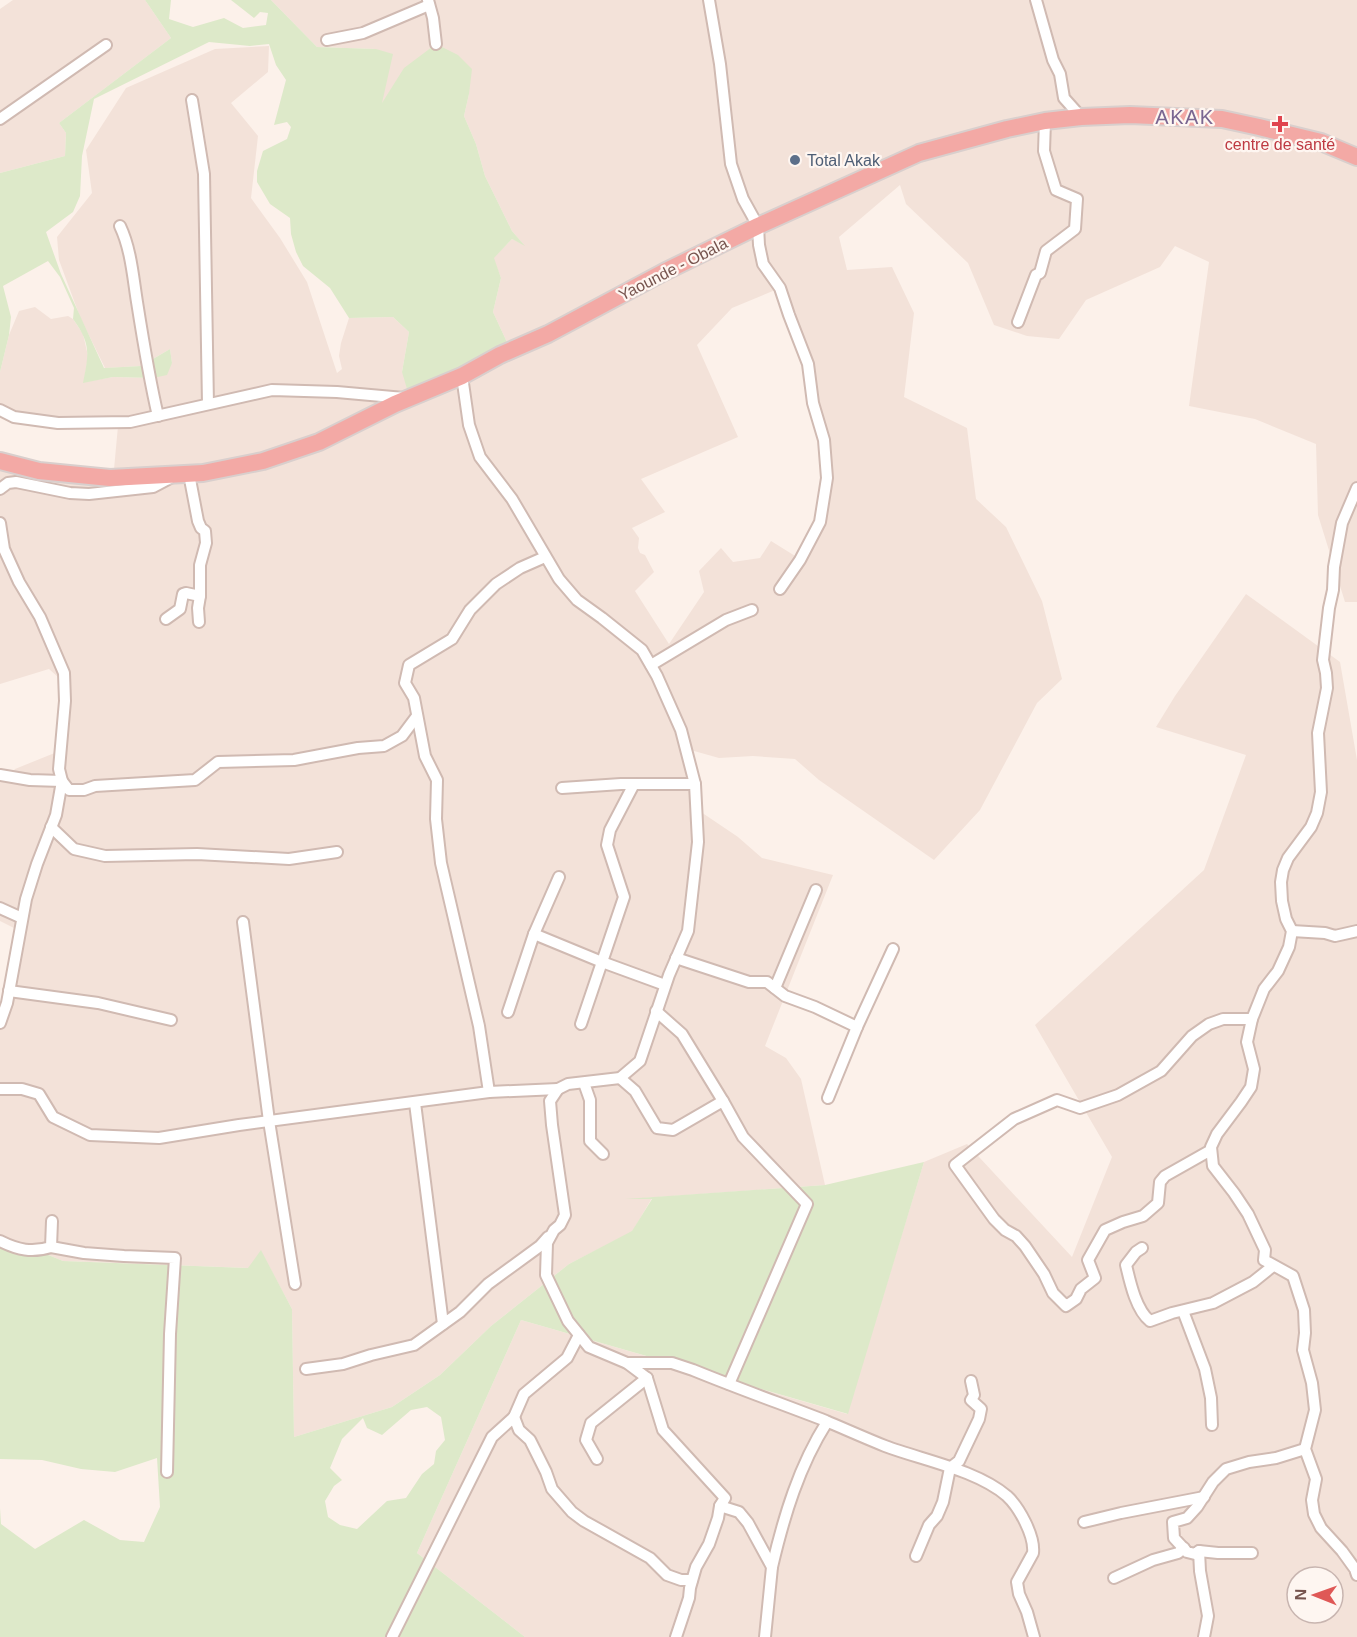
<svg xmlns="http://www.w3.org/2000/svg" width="1357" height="1637" font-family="Arial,sans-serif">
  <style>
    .residential { fill: #f3e2d9; fill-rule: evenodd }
    .green { fill: #dde9c9; fill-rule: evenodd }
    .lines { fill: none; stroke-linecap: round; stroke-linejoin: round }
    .minor-casing { stroke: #d0bab2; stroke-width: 14 }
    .highway-casing { stroke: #d9cfcd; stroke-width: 20 }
    .minor { stroke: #fff; stroke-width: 10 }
    .highway { stroke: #f3a9a5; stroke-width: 16 }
    .health-dot { fill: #e0444e; stroke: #fef6f1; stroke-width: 2 }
    .service-dot { fill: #5c6f8a; stroke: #fef6f1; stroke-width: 2 }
    .labels { text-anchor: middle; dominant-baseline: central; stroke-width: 4.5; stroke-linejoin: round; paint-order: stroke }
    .health-label { font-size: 16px; fill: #be3a42; stroke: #fef6f1 }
    .service-label { font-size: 16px; fill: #4e5e75; stroke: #fef6f1; text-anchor: start }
    .street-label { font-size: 16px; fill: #76544e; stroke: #fef6f1 }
    .quarter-label { font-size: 20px; letter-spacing: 1.5px; fill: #7a6691; stroke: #fef6f1 }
  </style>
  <rect width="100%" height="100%" fill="#fcf1ea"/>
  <g class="residential">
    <path d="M13,0H145L171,38L59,123L66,133L65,156L0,173V9Z"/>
    <path d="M271,0H1357V602H1345L1318,515L1316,444L1255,419L1189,406L1209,262L1175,246L1160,267L1086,300L1059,339L1027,336L994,325L968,263L906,204L900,185L839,237L847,270L892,267L914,313L904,397L967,428L976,499L1006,527L1042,601L1062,679L1037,703L980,810L934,860L819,780L795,759L753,756L719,758L687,749L698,810L738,837L762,858L833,875L765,1046L786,1058L801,1079L825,1185L644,1198H652L632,1232L569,1264L491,1326L440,1375L392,1407L294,1437L292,1309L261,1251L249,1268L63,1261L0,1235V1020L18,930L0,921V781L12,773L15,769L62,750L68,686L49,669L0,684V463L113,480L118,426L0,412V372L9,335L19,311L35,307L51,319L68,316L73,319L83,334L88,356L84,382L113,377L153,378L172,363L170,349L141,366L105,368L80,317L59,260L57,237L92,193L86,150L126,88L215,49L269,46L268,72L231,103L258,136L251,198L280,238L307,282L337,373L342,369L339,356L341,343L349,318L393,317L409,332L402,372L511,351L493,312L501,278L493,258L512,239L523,244L512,231L485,176L476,144L464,116L469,94L382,105L376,49L317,47ZM780,288L808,364L827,478L820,522L800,559L771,541L760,558L733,562L721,548L699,571L704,592L669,644L635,591L654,572L645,555L640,553L638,548L639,538L632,528L665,512L641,479L738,437L697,345L732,308Z"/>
    <path d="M1246,594L1340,662L1357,760V1637H525L417,1553L521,1320L847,1414L924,1162L967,1144L1072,1257L1112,1157L1035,1025L1204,870L1246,755L1156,727L1175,696ZM1297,1577H1333V1613H1297Z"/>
  </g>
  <g class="green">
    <path d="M145,0H171L169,19L193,27L224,18L243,28L266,25L268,13L260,12L254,18L231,0H271L317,47L376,49L393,54L382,103L404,68L436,44L458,55L472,69L469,94L464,116L476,144L485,176L512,231L525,246L512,239L494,258L501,278L493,312L511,351L410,399L402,372L409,332L393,317L349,318L330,288L303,266L296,252L291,234L290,218L270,204L257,182V171L263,151L287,139L291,127L287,122L274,125L286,80L276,65L269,44L250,46L209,42L94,99L82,156L80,196L73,212L46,232L61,274L104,368L141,366L170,349L172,363L167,375L153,378L113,377L83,383C89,353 91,344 73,319L74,308L60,277L48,261L3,286L11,317L9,335L0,372V173L65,156L66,133L59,123L171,38Z"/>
    <path d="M924,1162L848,1414L521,1320L417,1553L525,1637H0V1508L1,1524L35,1549L84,1520L120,1540L144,1542L160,1507L157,1458L115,1472L81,1469L42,1460L0,1459V1235L63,1261L248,1268L261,1250L292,1309L294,1437L392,1407L440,1375L491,1326L569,1264L632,1231L652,1199H625L825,1185ZM427,1407L441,1417L445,1440L436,1451L434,1464L422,1474L406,1498L387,1501L357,1529L340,1525L328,1517L325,1501L334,1486L342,1480L330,1468L342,1439L363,1418L367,1428L382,1435L411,1410Z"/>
  </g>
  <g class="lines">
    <g class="minor-casing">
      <g id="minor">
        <path d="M428,0L433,18L436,44"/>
        <path d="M709,0L720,64L731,164L743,199L758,226L759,245L763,264L780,288L789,315L808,364L813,403L824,440L827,478L820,522L800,560L780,589"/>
        <path d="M1036,0L1053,60L1060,74L1064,98L1081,117"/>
        <path d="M327,40L363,33L429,5"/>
        <path d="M192,100L204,174L208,404"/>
        <path d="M0,119L106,45"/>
        <path d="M120,226C131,249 133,277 137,302C143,340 149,378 158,416"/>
        <path d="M1018,322L1036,275L1040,273L1046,251L1075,229L1077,199L1056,190L1044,151L1045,121"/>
        <path d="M462,376L469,425L480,457L512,499L559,579L577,600L602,618L642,650L657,676L681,730L695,784L698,842L688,931L669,975L640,1061L620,1078L568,1084L558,1089L550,1101L552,1125L565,1215L560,1225L554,1230L547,1243L546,1275L568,1321L589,1347L627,1363L647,1378L663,1430L725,1498L720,1506L739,1512L748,1523L772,1567L765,1637"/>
        <path d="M0,410L14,417L58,423L130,422L272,390L337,392L404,398"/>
        <path d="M1357,488L1342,523L1334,567L1333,590L1329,608L1323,660L1326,673L1327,688L1318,733L1321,792L1317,813L1311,827L1288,858L1283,870L1281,882L1282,901L1286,919L1292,931L1289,947L1278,971L1264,989L1252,1019L1247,1042L1254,1069L1251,1087L1241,1102L1217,1134L1211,1147L1213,1166L1234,1193L1248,1214L1265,1250L1264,1260L1293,1276L1304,1310L1305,1333L1303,1350L1312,1383L1315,1410L1305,1449L1316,1479L1312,1500L1314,1514L1321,1528L1342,1551L1355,1569L1357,1575"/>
        <path d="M0,489L8,483L16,482L70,493L89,494L153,487L170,478"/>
        <path d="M0,523L4,549L19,582L40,617L64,673L65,701L59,769L62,781L56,815L37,864L26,899L7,1003L0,1023"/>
        <path d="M166,619L180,609L183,594L186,593L200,596V565L206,543L205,531L201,528L198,521L189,474"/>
        <path d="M199,622L198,608L200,596"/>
        <path d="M651,665L726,620L752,610"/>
        <path d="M0,775L30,780L62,781L69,790H84L95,786L195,780L218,762L294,760L358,748L384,746L402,736L417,716"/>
        <path d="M562,788L621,784H695"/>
        <path d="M51,827L74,849L105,856L197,854L289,859L337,852"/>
        <path d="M0,908L22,918"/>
        <path d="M243,922L269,1121L295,1284"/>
        <path d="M1292,931L1325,933L1335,936L1357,931"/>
        <path d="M534,934L602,962L665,985"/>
        <path d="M676,958L749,982H767L785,996L815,1007L857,1027"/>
        <path d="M775,988L816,890"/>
        <path d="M9,991L98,1003L171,1020"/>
        <path d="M656,1011L682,1034L723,1101L743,1137L807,1204L729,1384"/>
        <path d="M508,1012L534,934L559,877"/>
        <path d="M581,1024L624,897L607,845L610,830L634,784"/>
        <path d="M620,1078L635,1091L657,1128L673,1130L723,1101"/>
        <path d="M584,1083L590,1100V1141L603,1154"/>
        <path d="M0,1089H22L39,1094L53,1117L90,1135L159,1138L239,1125L489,1092L558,1089"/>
        <path d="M489,1092L479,1026L441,863L436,819L437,780L425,756L414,698L405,683L409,665L452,639L470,610L496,584L520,568L545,557"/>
        <path d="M828,1098L857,1027L893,949"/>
        <path d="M415,1103L443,1324"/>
        <path d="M1211,1150L1165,1176L1160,1182L1158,1203L1143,1216L1123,1222L1105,1230L1088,1260L1095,1278L1081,1289L1076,1299L1066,1306L1053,1293L1044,1274L1025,1246L1016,1236L1005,1230L994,1219L955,1165L1014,1119L1057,1100L1080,1108L1118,1095L1161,1071L1192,1036L1209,1024L1223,1019H1252"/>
        <path d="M0,1241C18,1250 32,1253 51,1247L52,1221"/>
        <path d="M51,1247L84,1253L124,1256L175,1258L170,1334L167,1472"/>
        <path d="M1142,1248L1136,1252L1126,1265C1130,1282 1136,1310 1150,1321L1172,1313L1213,1303L1253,1282L1273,1266"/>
        <path d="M1183,1311L1205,1369L1211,1398L1212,1425"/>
        <path d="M627,1363H672L693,1370C737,1388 782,1404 826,1421C845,1429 865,1438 885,1446C922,1460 977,1470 1007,1496C1019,1507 1035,1536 1033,1553L1017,1582L1019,1594L1027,1612L1034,1637"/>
        <path d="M306,1369L343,1364L371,1355L414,1345L460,1312L488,1284L540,1246L548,1237"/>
        <path d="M514,1417L519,1430L530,1440L546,1472L552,1489L572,1512L584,1521L650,1558L667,1575L681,1580H692"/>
        <path d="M597,1459L586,1440L591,1423L647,1378"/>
        <path d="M1084,1522L1121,1513L1204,1497"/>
        <path d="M1199,1551L1200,1571L1208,1616L1204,1637"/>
        <path d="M1252,1553H1218L1199,1551L1195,1554L1187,1552L1174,1538L1173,1522L1187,1518L1197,1507L1213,1482L1226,1469L1249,1462L1276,1458L1305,1449"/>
        <path d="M916,1556L929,1525L937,1516L943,1502L950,1468L959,1461L979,1419L981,1409L971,1400L974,1395L971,1381"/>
        <path d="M772,1567C784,1516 799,1466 827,1422"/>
        <path d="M1114,1578L1153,1560L1178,1553L1184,1548"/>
        <path d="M392,1637L492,1437L514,1417L524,1394L567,1358L579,1335"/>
        <path d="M676,1637L689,1598L690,1588L696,1567L709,1544L718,1518L720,1506"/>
      </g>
    </g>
    <g class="highway-casing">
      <path id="highway" d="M0,461L39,471L110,478L203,473L263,461L319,442L395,404L462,376L500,355L548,334L664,272L758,226L919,153L1007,129L1045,121L1081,117L1130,115L1222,119L1259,127L1321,142L1357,157"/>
    </g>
    <use href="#minor" class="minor"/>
    <use href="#highway" class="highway"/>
  </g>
  <path class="health-dot" d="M1277 115h6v6h6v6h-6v6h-6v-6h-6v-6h6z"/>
  <circle class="service-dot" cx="795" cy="160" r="6"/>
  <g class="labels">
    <g class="health-label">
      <text x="1280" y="144">centre de santé</text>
    </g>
    <g class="service-label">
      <text x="807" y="160">Total Akak</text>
    </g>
    <g class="street-label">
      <text transform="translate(673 269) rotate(-27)">Yaounde - Obala</text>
    </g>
    <g class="quarter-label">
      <text x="1185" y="117">AKAK</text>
    </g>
  </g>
  <g transform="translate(1315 1595) rotate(271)"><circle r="28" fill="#fef6f1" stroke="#c8b5b0" stroke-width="1.5"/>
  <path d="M0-4.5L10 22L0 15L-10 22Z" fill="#df5856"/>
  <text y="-9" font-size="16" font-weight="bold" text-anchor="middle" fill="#76544e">N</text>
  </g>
</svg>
